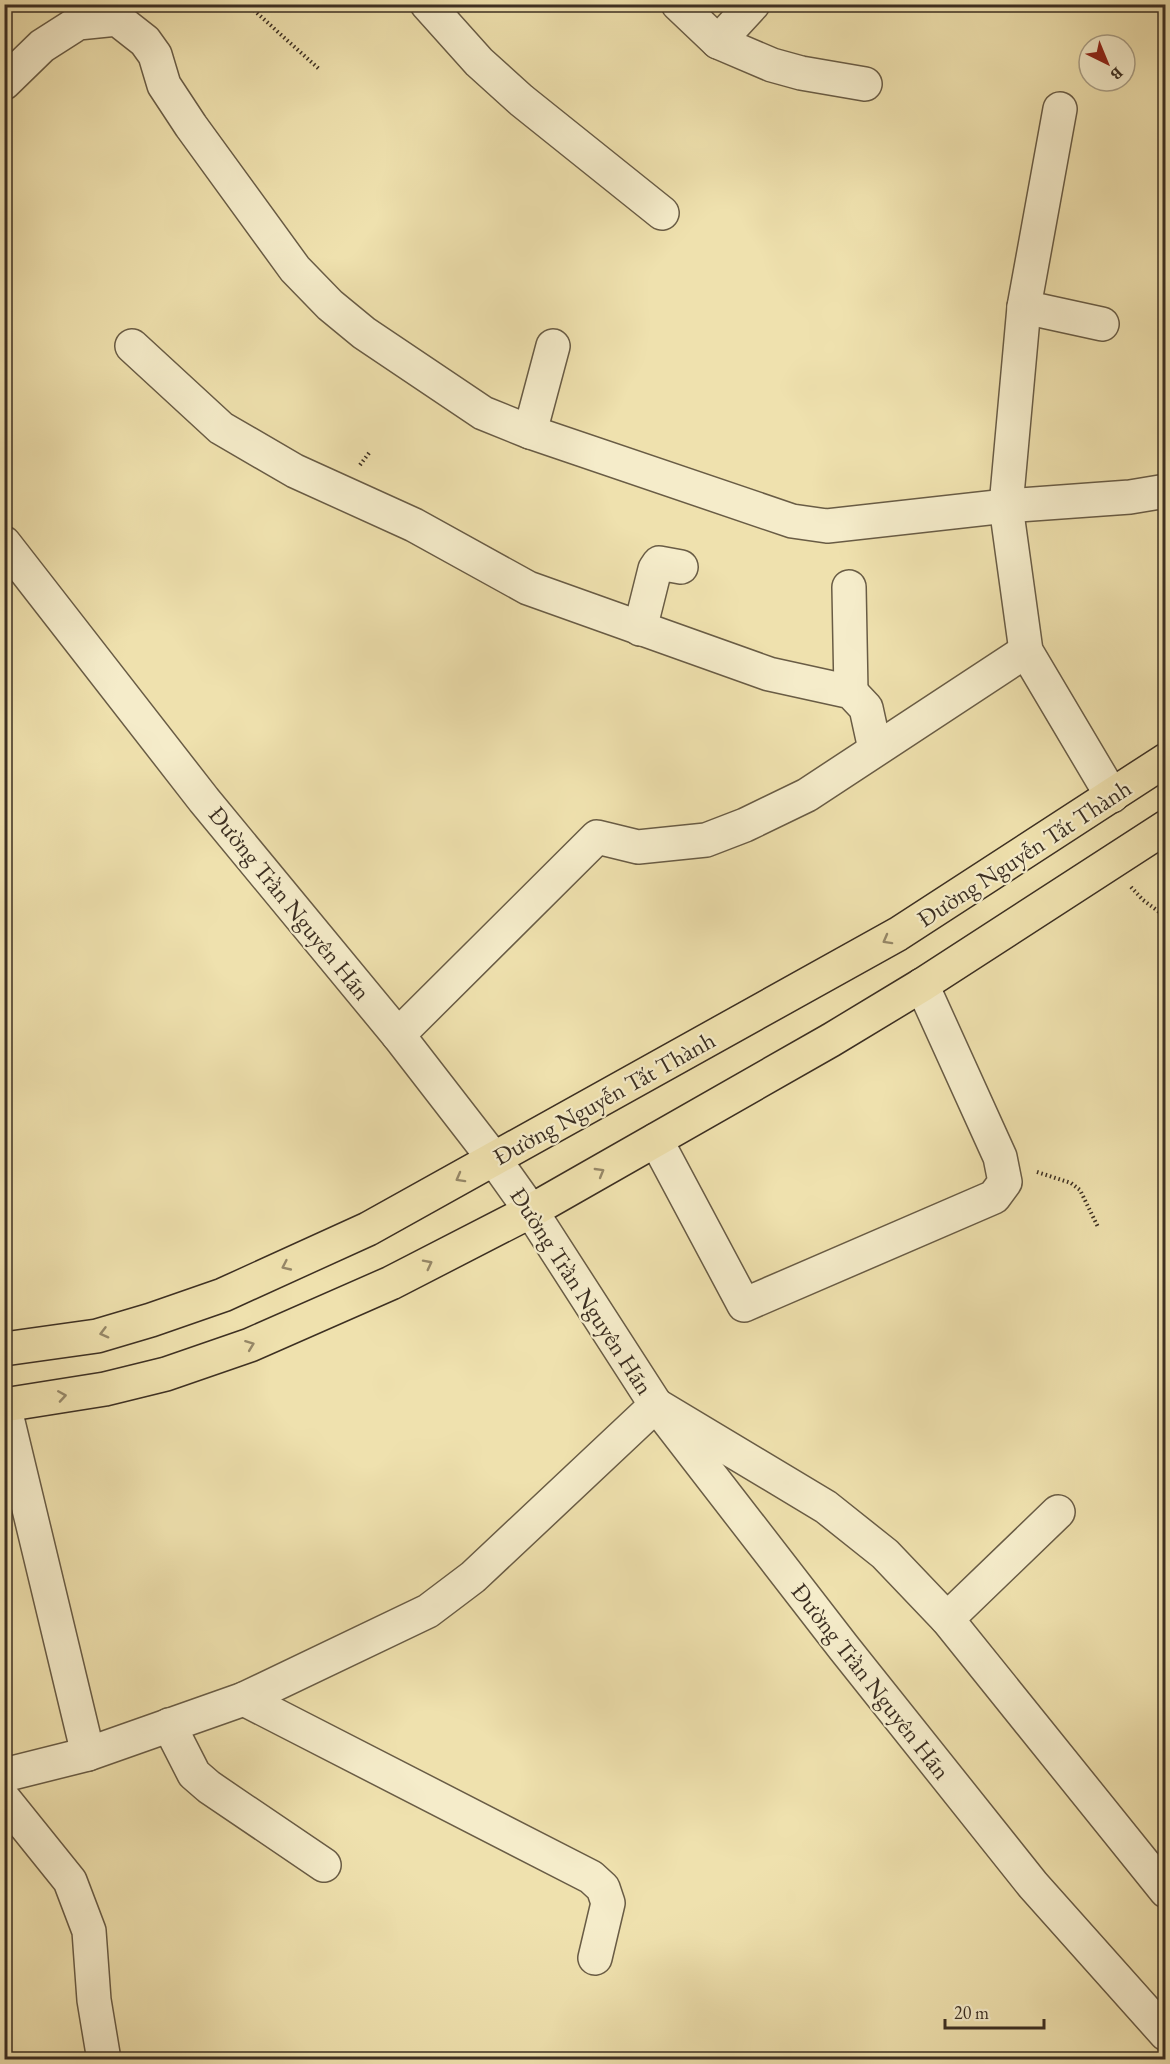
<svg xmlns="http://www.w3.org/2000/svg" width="1170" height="2064" font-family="'EB Garamond',serif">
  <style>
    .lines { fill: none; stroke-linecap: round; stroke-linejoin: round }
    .minor-casing { stroke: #695c45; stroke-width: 36 }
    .major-casing { stroke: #3c2f22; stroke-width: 36 }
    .path { stroke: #3c2f22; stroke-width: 4; stroke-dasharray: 1.5 3; stroke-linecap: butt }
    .minor { stroke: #f5ecca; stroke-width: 33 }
    .major { stroke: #efe1ae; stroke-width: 33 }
    .oneway { stroke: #968868 }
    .labels { text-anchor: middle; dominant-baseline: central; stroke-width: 4.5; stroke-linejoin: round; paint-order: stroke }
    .street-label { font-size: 24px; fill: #3c2f22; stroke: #f5ecca }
  </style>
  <rect width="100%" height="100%" fill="#efe1ae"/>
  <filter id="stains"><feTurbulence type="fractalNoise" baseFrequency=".00333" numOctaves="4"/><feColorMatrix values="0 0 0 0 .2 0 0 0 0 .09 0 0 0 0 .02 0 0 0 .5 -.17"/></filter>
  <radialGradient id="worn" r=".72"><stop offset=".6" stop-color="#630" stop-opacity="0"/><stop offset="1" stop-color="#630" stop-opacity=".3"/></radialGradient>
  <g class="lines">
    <g class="minor-casing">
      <g id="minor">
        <path d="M427,4L479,62L521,100L662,213"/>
        <path d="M678,4L718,42L753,4"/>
        <path d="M718,42L772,65L801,73L865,84"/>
        <path d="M4,83L42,46L78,23L117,19L145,41L155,55L164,85L191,126L295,269L330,305L364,333L483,413L530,432L792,521L827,526L1006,506L1130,497L1166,491"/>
        <path d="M1060,109L1024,307L1006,506L1026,651L1112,796"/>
        <path d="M1024,307L1102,324"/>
        <path d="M132,346L221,428L295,471L414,525L528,588L769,674L851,692L866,708L875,749"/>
        <path d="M530,432L553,346"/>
        <path d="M4,543L204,800L398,1035L494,1159L531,1211L656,1405L844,1648L1033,1885L1166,2034"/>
        <path d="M849,587L851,692"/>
        <path d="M640,629L655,569L659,563L681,567"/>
        <path d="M398,1035L597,837L638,847L706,840L745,825L807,795L1026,651"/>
        <path d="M656,1140L744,1305L994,1197L1005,1182L1000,1157L922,985"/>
        <path d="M4,1405L88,1754"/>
        <path d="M947,1619L1058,1512"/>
        <path d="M244,1699L591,1877L603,1888L608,1903L595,1958"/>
        <path d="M169,1725L194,1774L209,1787L324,1865"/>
        <path d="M4,1775L88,1754L244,1699L428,1611L473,1577L656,1405L826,1507L885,1554L947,1619L1166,1891"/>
        <path d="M4,1799L70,1881L89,1931L94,2000L104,2060"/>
      </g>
    </g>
    <g class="major-casing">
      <g id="major">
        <path d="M4,1349L97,1336L151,1320L223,1295L368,1229L898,934L1166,760"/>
        <path d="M4,1405L105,1389L166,1374L250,1345L391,1283L531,1211L831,1040L922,985L1166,827"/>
      </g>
    </g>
    <g class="path">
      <path d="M247,4L319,69"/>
      <path d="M360,465L369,453"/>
      <path d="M1131,887L1143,900L1166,917"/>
      <path d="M1037,1172L1071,1183L1080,1190L1098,1227"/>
    </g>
    <use href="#minor" class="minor"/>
    <use href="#major" class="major"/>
  </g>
  <defs><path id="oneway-chevron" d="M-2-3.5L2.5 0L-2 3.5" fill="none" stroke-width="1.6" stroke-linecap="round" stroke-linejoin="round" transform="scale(1.5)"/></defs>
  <g class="oneway">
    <use href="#oneway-chevron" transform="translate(887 940) rotate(151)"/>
    <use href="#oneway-chevron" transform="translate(600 1172) rotate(-30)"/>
    <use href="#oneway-chevron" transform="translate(460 1178) rotate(151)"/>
    <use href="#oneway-chevron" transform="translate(428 1264) rotate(-27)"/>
    <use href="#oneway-chevron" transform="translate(286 1266) rotate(155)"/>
    <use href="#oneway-chevron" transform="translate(104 1333) rotate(165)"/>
    <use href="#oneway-chevron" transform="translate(250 1345) rotate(-21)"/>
    <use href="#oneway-chevron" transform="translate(62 1396) rotate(-9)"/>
  </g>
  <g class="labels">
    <g class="street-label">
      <text transform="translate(1024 853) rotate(-33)">Đường Nguyễn Tất Thành</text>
      <text transform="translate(290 903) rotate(51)">Đường Trần Nguyên Hãn</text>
      <text transform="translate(604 1098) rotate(-29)">Đường Nguyễn Tất Thành</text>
      <text transform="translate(582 1291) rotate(57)">Đường Trần Nguyên Hãn</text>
      <text transform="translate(871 1681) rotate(52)">Đường Trần Nguyên Hãn</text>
    </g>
  </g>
  <rect width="1170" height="2064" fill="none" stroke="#efe1ae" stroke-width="24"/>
  <rect x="6" y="6" width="1158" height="2052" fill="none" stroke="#3c2f22" stroke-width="3"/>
  <rect x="12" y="12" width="1146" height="2040" fill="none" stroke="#3c2f22" stroke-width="1.5"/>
  <g transform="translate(1107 63) rotate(137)"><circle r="28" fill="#f5ecca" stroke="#aba087" stroke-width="1.5"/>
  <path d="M0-4.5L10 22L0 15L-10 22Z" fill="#8f2418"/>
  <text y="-9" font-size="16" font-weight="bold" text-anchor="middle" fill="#3c2f22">B</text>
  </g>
  <path d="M945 2019v9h99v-9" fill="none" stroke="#3c2f22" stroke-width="3"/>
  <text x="954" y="2019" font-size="18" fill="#3c2f22" stroke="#f5ecca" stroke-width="4.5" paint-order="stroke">20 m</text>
  <rect width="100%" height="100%" filter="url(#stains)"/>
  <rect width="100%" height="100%" fill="url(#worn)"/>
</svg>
